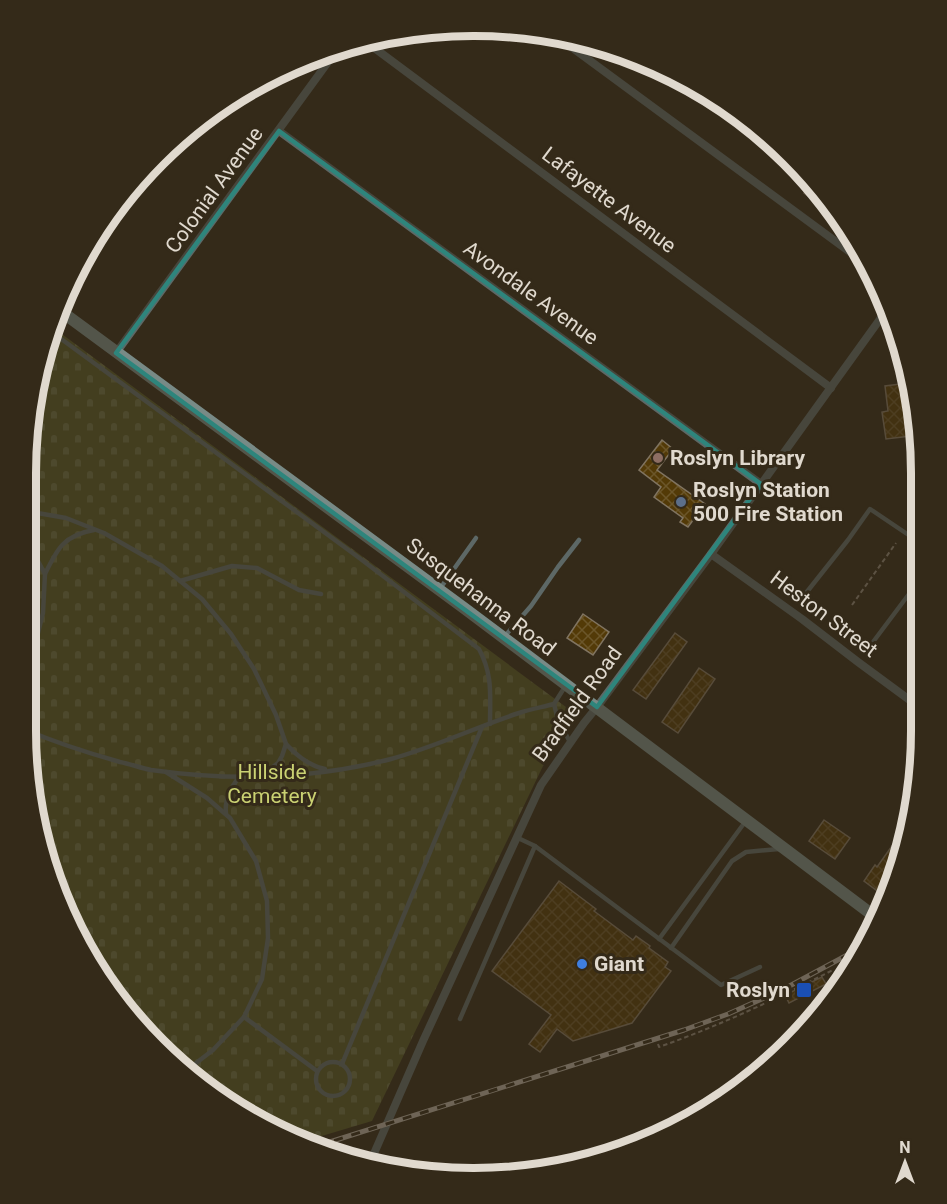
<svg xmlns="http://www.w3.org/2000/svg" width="947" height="1204" font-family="Roboto,sans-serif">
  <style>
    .cemetery { fill: url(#cemetery-stones) }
    .building { fill: url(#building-cross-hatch); stroke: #807461; stroke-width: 1.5 }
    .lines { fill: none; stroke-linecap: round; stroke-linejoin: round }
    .path { stroke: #8d8476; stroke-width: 2; stroke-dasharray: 4.5 3; stroke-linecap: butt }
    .lane { stroke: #5d6866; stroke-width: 4.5 }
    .street { stroke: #5d6866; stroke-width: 8 }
    .secondary { stroke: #788a86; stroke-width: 12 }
    .rail-casing { stroke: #b3ac9f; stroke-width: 5 }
    .rail { stroke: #342a19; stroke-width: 3; stroke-dasharray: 9; stroke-linecap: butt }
    .marked { fill: none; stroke: #2e857c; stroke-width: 4.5; stroke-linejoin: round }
    .education-dot { fill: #8d6e63; stroke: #342a19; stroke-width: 2 }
    .service-dot { fill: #5c6f8a; stroke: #342a19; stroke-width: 2 }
    .shop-dot { fill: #3f7fe0; stroke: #342a19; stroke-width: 2 }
    .transit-dot { fill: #1a4fb4; stroke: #342a19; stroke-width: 2 }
    .labels { text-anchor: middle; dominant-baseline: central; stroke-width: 6; stroke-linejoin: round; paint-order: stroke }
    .street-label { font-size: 21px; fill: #e0d9ce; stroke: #342a19 }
    .poi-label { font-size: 21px; font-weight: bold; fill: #e0d9ce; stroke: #342a19; text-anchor: start }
    .park-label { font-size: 21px; fill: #cad172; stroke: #342a19 }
    .rim { fill: none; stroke: #e0d9ce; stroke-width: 8 }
  </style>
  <defs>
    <pattern id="cemetery-stones" width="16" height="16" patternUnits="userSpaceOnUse" patternTransform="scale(1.5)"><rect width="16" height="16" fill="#545727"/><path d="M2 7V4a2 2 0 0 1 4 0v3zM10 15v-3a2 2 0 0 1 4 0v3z" fill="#6c6f45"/></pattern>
    <pattern id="building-cross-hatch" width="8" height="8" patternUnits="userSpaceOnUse" patternTransform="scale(1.5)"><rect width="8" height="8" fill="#533a07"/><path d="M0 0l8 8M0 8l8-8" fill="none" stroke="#6b562a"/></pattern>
  </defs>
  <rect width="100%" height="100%" fill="#342a19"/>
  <path class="cemetery" d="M51,326L570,710L372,1121L305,1141L249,1118L156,1047L85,954L41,846L26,730V445Z"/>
  <g class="building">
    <path d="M813,181L837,216L836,217L804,193Z"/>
    <path d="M908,383L919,435L886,439L882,412L888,411L885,386Z"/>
    <path d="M662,440L673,449L657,470L705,504L688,527L680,522L683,518L654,497L661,487L639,470Z"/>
    <path d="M583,614L609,632L593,655L567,638Z"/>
    <path d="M675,633L687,642L646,699L633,690Z"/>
    <path d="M699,668L715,679L678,733L662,722Z"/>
    <path d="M913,804V818L910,827L901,820Z"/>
    <path d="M824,820L850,838L835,859L809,841Z"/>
    <path d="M894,843L903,850L888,899L864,881L875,865L877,867Z"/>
    <path d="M559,881L596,909L594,911L633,940L636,936L650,946L649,948L668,962L665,967L671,971L632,1023L573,1041L557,1029L540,1052L529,1044L551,1015L492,971Z"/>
    <path d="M822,977L826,984L789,1003L785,995Z"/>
    <path d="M634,1138L636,1144L611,1154L609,1146Z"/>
  </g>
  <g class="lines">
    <g class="path">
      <path d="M852,605L896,543"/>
      <path d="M658,1044L659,1047C719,1026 776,999 833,970"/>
    </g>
    <g class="lane">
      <path d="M49,330L358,557L479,649C493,675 490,695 490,724"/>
      <path d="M27,441L32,428L33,412"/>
      <path d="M26,511L66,518L104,533L162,566L202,599L231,634L254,669L276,715L286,744L282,756L278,763L269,770L260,775"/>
      <path d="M45,574C57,549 64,535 94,530"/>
      <path d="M180,581L232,566L257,568L299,590L321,594"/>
      <path d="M439,590L476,538"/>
      <path d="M806,593L848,540L870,509L919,542"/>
      <path d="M504,637L531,606L558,567L579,540"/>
      <path d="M873,642L918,582"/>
      <path d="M566,685L554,704L558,720L570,742"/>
      <path d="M26,693L28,673L43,613L45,574L26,539"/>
      <path d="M26,730C57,743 88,753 120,762C130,764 141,768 151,770C230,781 314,779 391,759C435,747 476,727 519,713C531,709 543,707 554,704"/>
      <path d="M286,744C297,756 309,766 325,769"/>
      <path d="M166,772L207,798L230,818L256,861L267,901L268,938L262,979L244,1017L213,1050L187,1070"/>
      <path d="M226,814C224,799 231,787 240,776"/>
      <path d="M518,838L535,846L721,985L760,967"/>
      <path d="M65,904L91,940L111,987"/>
      <path d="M659,939L745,822"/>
      <path d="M671,948L732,861L746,852L779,849"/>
      <path d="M244,1017L317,1071"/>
      <path d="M460,1019L535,846"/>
      <circle cx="333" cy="1079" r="17"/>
      <path d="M342,1064L482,727"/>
    </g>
    <g class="street">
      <path d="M555,35L869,266"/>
      <path d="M365,41L831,388"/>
      <path d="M279,131L761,484"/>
      <path d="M116,353L339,47"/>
      <path d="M711,554L802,619L858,662L915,704"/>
      <path d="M369,1165L423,1041L541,785L584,723L597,707L711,554L888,308"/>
    </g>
    <path class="secondary" d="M58,309L464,608L878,919"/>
    <g class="rail-casing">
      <path id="rail" d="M317,1146L684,1030L728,1014L782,990L864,946"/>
    </g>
    <use href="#rail" class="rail"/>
  </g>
  <path d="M0 0H947V1204H0ZM279,131L761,484L597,707L116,353Z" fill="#342a19" fill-opacity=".55" fill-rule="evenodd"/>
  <path class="marked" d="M279,131L761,484L597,707L116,353Z"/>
  <circle class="education-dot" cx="658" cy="458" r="6"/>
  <circle class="service-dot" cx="681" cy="502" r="6"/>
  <circle class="shop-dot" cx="582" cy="964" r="6"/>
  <rect class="transit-dot" x="796" y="982" width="16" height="16" rx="3"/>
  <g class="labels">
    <g class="street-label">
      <text transform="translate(214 190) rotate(-54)">Colonial Avenue</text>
      <text transform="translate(609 200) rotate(37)">Lafayette Avenue</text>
      <text transform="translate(531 293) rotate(36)">Avondale Avenue</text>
      <text transform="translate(481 597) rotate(37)">Susquehanna Road</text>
      <text transform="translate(824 614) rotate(37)">Heston Street</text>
      <text transform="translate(577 704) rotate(-54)">Bradfield Road</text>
    </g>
    <g class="poi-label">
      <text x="670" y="458">Roslyn Library</text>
      <text x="693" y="490">Roslyn Station<tspan x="693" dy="24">500 Fire Station</tspan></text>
      <text x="594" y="964">Giant</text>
      <text x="790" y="990" text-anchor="end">Roslyn</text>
    </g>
    <g class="park-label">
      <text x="272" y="772">Hillside<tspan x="272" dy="24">Cemetery</tspan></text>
    </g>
  </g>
  <path d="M0 0H947V1204H0ZM473 36H474A437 437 0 0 1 911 473V731A437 437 0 0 1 474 1168H473A437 437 0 0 1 36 731V473A437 437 0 0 1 473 36Z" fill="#342a19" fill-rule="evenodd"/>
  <path class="rim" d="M473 36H474A437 437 0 0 1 911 473V731A437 437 0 0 1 474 1168H473A437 437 0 0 1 36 731V473A437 437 0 0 1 473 36Z"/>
  <g transform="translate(905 1162)" stroke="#342a19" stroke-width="4.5" paint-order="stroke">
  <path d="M0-4.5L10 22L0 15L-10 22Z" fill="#e0d9ce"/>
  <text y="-9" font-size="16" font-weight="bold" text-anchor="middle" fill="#e0d9ce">N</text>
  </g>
</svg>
